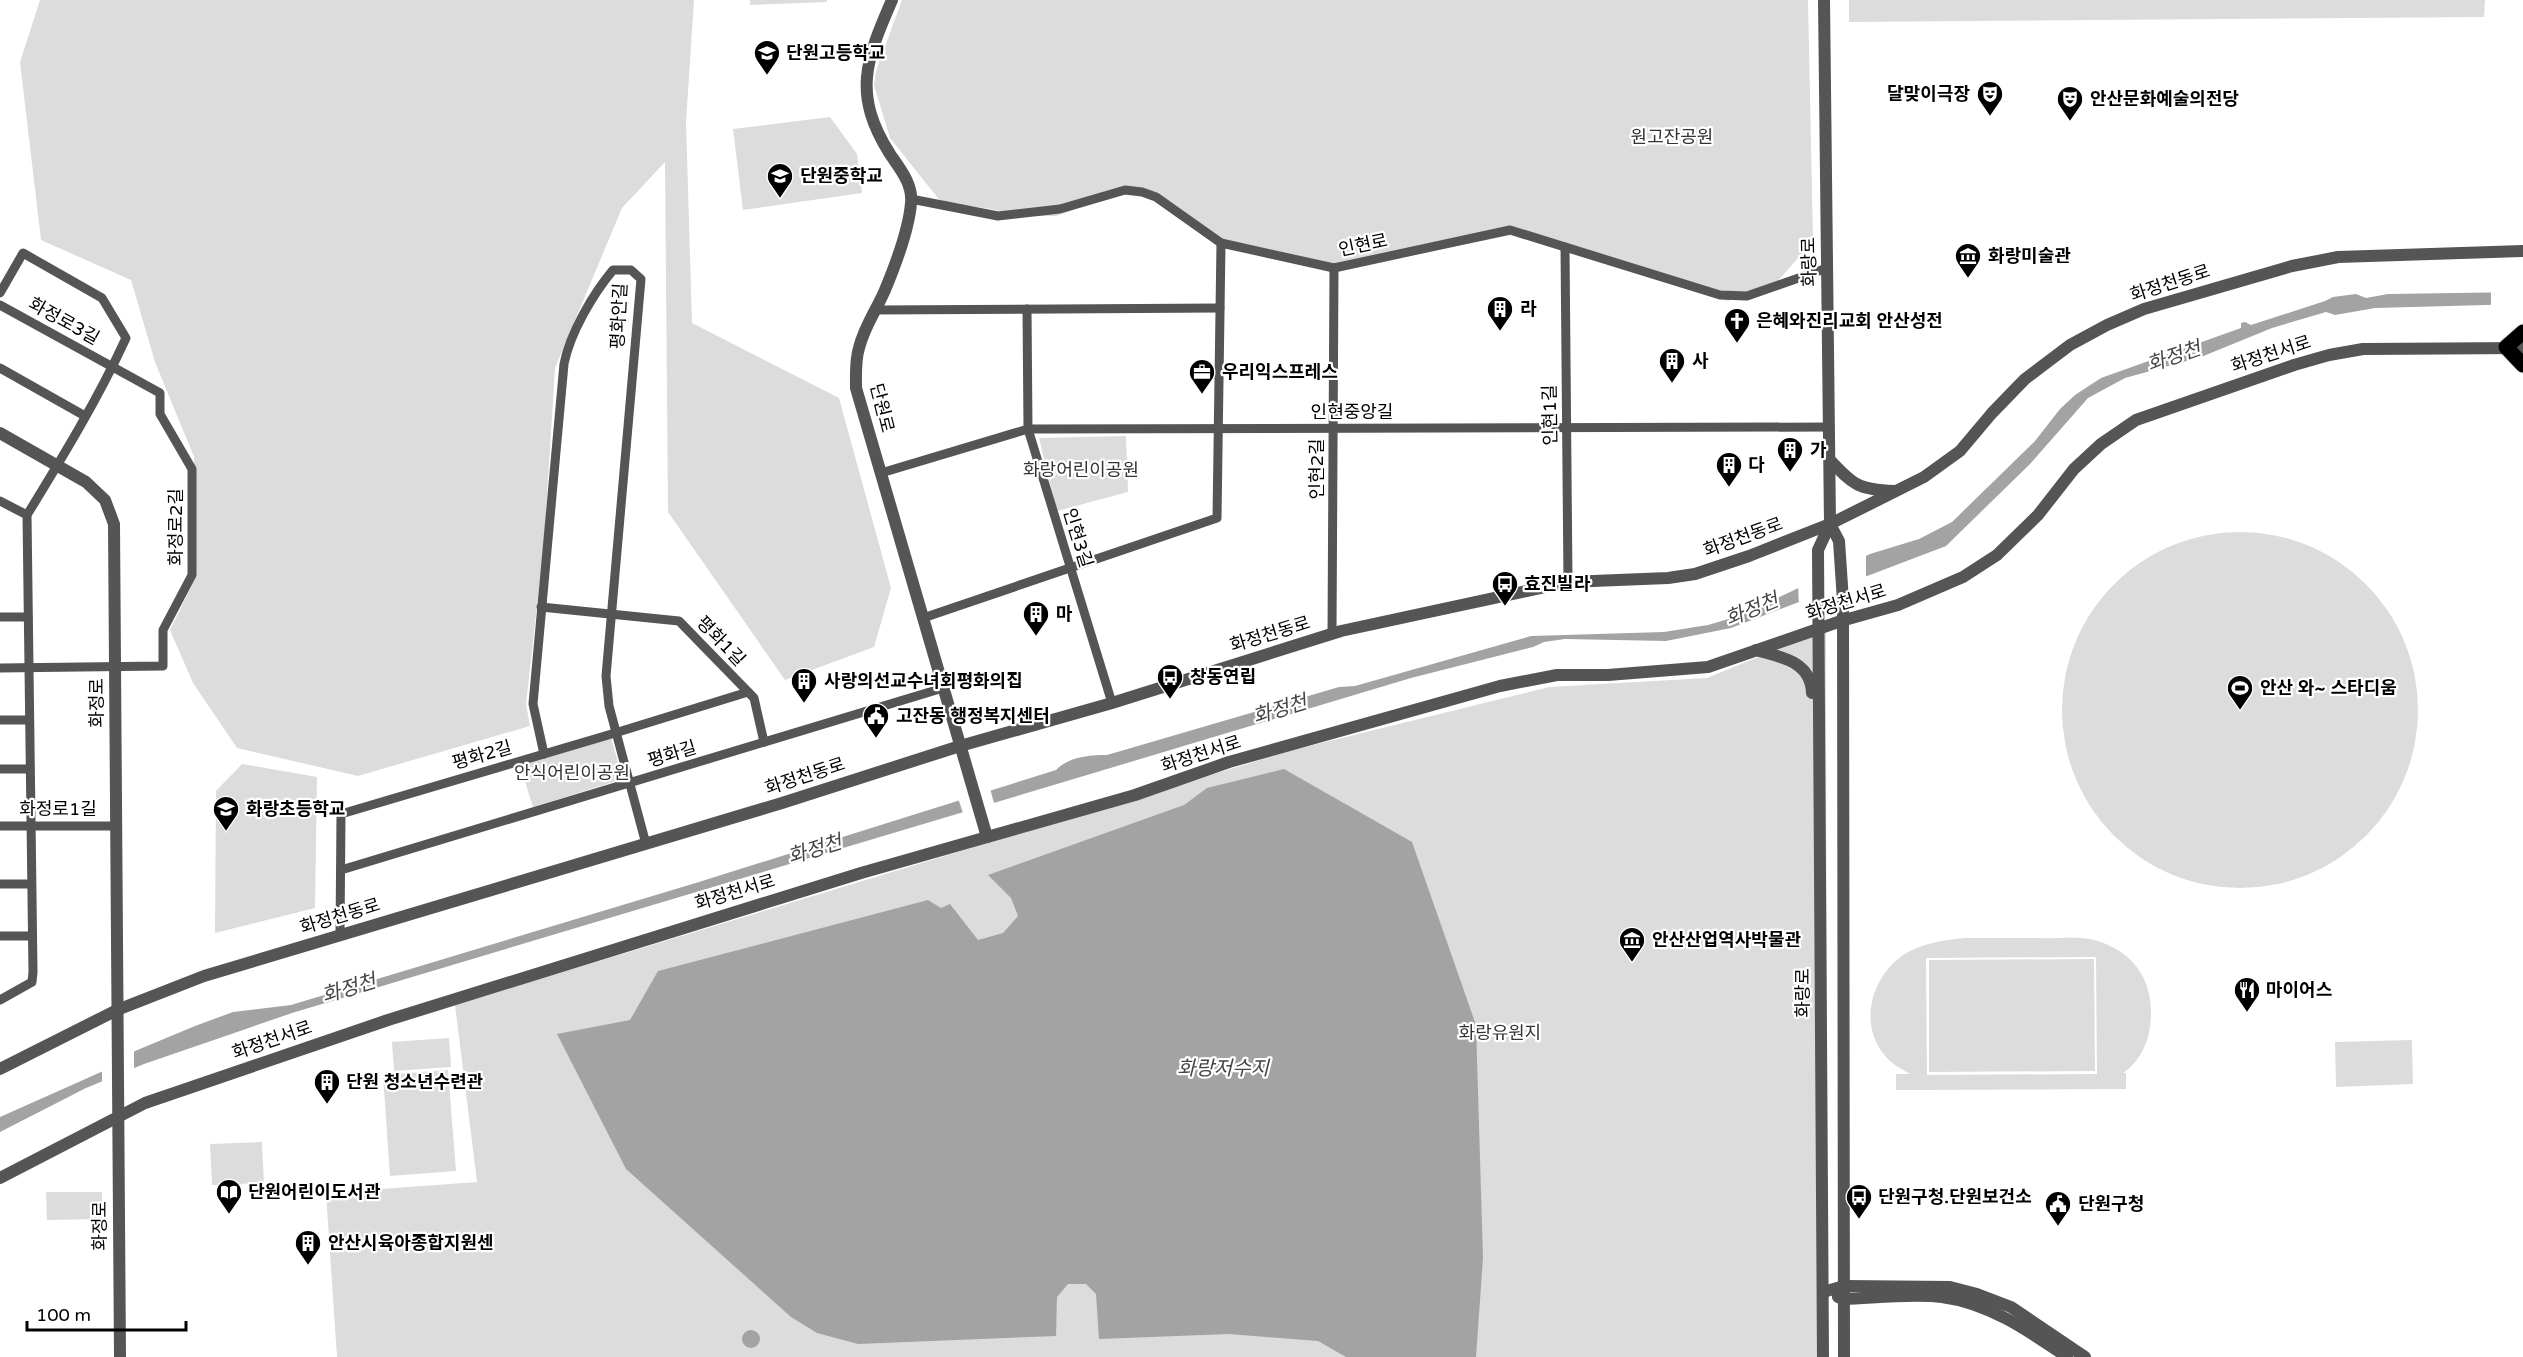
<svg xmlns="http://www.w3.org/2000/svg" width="2523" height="1357" font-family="'Varela Round','Noto Sans KR',sans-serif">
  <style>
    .green { fill: #dcdcdc; fill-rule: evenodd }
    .water { fill: #a3a3a3 }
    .pier { fill: #fff }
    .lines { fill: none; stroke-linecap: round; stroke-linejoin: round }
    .primary-casing { stroke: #dbdbdb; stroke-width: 17 }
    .minor { stroke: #555; stroke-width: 9 }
    .tertiary { stroke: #555; stroke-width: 12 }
    .primary { stroke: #000; stroke-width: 15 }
    .labels { text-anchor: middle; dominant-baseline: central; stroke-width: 4.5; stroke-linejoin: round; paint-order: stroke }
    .poi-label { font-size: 18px; font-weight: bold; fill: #000; stroke: #fff; text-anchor: start }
    .park-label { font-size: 18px; fill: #333; stroke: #fff }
    .street-label { font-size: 18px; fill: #000; stroke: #fff }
    .water-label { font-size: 20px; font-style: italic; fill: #444; stroke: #fff }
  </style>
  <rect width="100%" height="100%" fill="#fff"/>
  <g class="green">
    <path d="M40,0H694L686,122L692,323L839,398L891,588L874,647L785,680L668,512L665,162L622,208L555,368L544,544L526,704L530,726L358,776L237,748L193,683L170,630L196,577L194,457L155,362L131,280L41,240L20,62Z"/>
    <path d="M750,0H827V2L750,5Z"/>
    <path d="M902,0H1808L1813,241L1776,283L1728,301L1703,292L1512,235L1346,268L1222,246L1159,200L1125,192L1056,216H1019L991,209L941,202L890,138L874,85L876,71Z"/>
    <path d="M1849,0H2485L2484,17L1849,22Z"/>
    <path d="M830,117L857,154L862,193L743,210L733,129Z"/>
    <path d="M1126,436L1128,492L1057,511L1039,438Z"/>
    <circle cx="2240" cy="710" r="178"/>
    <path d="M1826,629L1827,1357H337L326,1193L477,1182L455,1005L1293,750L1549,687L1707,678Z"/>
    <path d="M611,738L623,779L533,807L520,766Z"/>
    <path d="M242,764L317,777L315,908L215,933L216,791Z"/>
    <path d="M1965,938C1990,938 2015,938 2039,938C2055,939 2074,936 2090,939C2128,948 2151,973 2151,1013C2151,1037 2143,1059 2123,1073H2126V1089L1896,1090V1074H1910C1904,1070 1897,1067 1891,1062C1854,1029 1871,970 1912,950C1930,942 1946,940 1965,938ZM2096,957L2097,1074L1927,1075L1926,958Z"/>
    <path d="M2094,959L2095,1071L1929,1072V960Z"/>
    <path d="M449,1038L451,1067L394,1071L392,1042Z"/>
    <path d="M2412,1040L2413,1084L2336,1087L2335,1042Z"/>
    <path d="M448,1070L456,1171L390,1176L383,1075Z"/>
    <path d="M262,1142L264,1183L212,1185L210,1144Z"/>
    <path d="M46,1192H102V1219L47,1220Z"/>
  </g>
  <g class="water">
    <path d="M2523,292V304L2375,308L2335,315L2326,312L2272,328L2201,357L2125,378L2088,398L2030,464L1946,546L1731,628L1666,641L1565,639L1544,642L1533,647L1411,678L292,1013L144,1064L86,1088L0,1132V1117L101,1072L135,1051L195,1026L233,1012L291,1005L699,882L1056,770C1068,757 1089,755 1107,755L1339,687L1355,686L1531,636L1664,632L1708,625L1742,615L1870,554L1919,539L1952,522L2035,441L2060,409L2075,395L2101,378L2241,328V323L2245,322L2251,325L2325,301L2333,297L2356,294L2366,298L2388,294Z"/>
    <path d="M1284,769L1412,842L1476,1025L1483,1258L1476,1357H1346L1318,1341L1229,1334L1099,1339L1096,1294L1086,1284H1068L1057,1297L1056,1336L858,1344L817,1333L791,1317L626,1169L557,1034L630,1020L658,971L928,900L941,908L950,904L978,940L1003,933L1018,916L1011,898L988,875L1184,805L1207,788Z"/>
    <circle cx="751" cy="1339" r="9"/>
  </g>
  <g class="pier">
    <path d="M2523,289V307H2491V290Z"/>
    <path d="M1866,553V580L1799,605L1798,585Z"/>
    <path d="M990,788L995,807L964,816L958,798Z"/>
    <path d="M134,1049V1071L102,1084V1068Z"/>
  </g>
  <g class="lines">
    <g class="primary-casing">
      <path id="primary" d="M2523,332L2506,347L2523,365"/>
    </g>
    <g class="minor">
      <path d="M911,199L998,216L1060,209L1125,190L1142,192L1156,197L1221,243L1334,268L1510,230L1720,295L1747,296L1827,268"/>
      <path d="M1565,247L1568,582"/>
      <path d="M0,293L23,253L102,298L126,338C98,399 62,458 27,515"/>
      <path d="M0,305L160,393V414L192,469V575L163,630V666L0,668"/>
      <path d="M1027,309L1028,429L1112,703"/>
      <path d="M875,310L1220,308"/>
      <path d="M0,368L85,416"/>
      <path d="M881,473L1028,429L1829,427"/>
      <path d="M0,501L27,515L33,972L32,982L0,1000"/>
      <path d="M541,607L679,621L754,698L764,742"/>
      <path d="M0,617H28"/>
      <path d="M923,618L1217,518L1221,243"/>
      <path d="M1332,634L1334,268"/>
      <path d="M0,720H29"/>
      <path d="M544,754L533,704L564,364C570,333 593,294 613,270H631L641,279L606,676L609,706L646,844"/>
      <path d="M0,769H29"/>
      <path d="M0,826H115"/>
      <path d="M341,870L943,688"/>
      <path d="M0,884H31"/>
      <path d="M340,935L341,814L615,733L748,692"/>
      <path d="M0,936H32"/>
    </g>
    <g class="tertiary">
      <path d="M892,0C866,60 852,94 890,154C900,169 913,184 911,203C909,228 895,266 885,290C877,309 864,327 859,348C855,361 856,375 856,388L987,837"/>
      <path d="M0,433L86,482L105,500L114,524L120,1357"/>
      <path d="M1829,459C1853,485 1859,490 1894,491"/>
      <path d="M1830,524L1839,541L1843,601L1844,1357"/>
      <path d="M1756,650C1781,657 1811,661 1812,693"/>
      <path d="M0,1069L117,1010L204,976L782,803L960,746L1112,703L1341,631L1568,582L1668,578L1695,574L1749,556L1830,524L1924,477L1960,451L1992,413L2025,379L2070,345L2107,325L2144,309L2292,266L2338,257L2523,251"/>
      <path d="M0,1178L145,1103L388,1020L861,873L1135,795L1229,762L1500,686L1557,675H1608L1708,667L1841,621L1898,605L1963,577L1997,555L2038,515L2074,469L2101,444L2136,420L2294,365L2329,355L2363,349L2523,348"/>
      <path d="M1823,1292L1844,1286L1950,1287L1977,1294L2011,1307L2085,1357"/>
      <path d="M1838,1297L1844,1299C1874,1298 1913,1293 1942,1297C1989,1303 2029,1331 2067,1357"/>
      <path d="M1823,1357L1818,550L1830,524L1824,0"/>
    </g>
    <use href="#primary" class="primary"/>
  </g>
  <defs>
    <g id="school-pin" transform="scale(1.35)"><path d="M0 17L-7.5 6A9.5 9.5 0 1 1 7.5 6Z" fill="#000" stroke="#fff"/><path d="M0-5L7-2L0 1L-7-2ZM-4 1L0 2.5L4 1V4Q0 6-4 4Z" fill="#fff"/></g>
    <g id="theatre-pin" transform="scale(1.35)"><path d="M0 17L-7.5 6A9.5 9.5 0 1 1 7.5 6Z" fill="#000" stroke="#fff"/><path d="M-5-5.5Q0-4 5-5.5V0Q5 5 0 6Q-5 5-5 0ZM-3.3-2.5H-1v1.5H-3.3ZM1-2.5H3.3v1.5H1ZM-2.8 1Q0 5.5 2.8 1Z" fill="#fff"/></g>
    <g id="museum-pin" transform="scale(1.35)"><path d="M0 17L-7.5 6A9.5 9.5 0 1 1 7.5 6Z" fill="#000" stroke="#fff"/><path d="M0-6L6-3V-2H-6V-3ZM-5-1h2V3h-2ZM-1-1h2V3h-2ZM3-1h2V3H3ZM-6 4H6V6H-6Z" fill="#fff"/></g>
    <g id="building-pin" transform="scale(1.35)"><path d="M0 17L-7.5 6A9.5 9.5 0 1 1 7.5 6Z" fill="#000" stroke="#fff"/><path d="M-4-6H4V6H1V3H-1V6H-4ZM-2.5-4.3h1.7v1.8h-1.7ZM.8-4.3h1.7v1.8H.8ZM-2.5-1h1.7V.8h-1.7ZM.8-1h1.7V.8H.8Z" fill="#fff"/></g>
    <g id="church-pin" transform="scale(1.35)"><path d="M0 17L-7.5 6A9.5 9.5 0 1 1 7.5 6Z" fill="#000" stroke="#fff"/><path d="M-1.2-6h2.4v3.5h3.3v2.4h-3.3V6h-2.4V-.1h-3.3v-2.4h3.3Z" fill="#fff"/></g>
    <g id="office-pin" transform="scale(1.35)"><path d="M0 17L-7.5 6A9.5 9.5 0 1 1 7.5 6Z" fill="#000" stroke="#fff"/><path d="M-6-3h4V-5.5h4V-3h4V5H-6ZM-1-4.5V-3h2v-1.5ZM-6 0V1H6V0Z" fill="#fff"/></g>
    <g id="bus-pin" transform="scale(1.35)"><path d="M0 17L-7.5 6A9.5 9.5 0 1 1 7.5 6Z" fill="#000" stroke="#fff"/><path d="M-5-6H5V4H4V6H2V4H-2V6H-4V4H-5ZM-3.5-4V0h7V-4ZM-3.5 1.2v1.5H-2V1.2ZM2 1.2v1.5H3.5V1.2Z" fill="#fff"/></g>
    <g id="stadium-pin" transform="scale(1.35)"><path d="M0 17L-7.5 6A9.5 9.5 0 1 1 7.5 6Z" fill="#000" stroke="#fff"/><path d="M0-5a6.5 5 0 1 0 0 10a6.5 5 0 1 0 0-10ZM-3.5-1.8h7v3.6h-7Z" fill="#fff"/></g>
    <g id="civic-pin" transform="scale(1.35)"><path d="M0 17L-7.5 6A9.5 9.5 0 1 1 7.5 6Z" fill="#000" stroke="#fff"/><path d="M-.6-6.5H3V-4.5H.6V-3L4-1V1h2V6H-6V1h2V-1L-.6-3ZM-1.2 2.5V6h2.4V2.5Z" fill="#fff"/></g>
    <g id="restaurant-pin" transform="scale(1.35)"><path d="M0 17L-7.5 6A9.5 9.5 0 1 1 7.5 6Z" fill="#000" stroke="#fff"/><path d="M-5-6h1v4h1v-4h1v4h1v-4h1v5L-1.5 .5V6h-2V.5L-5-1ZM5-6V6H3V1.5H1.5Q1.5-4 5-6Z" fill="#fff"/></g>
    <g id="library-pin" transform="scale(1.35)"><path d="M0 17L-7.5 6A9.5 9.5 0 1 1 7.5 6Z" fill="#000" stroke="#fff"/><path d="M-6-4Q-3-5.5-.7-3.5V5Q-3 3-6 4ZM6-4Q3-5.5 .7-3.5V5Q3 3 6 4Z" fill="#fff"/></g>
  </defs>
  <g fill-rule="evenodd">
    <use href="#school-pin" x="767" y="53"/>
    <use href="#theatre-pin" x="1990" y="94"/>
    <use href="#theatre-pin" x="2070" y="99"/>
    <use href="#school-pin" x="780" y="176"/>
    <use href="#museum-pin" x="1968" y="256"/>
    <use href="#building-pin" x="1500" y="309"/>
    <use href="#church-pin" x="1737" y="321"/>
    <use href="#building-pin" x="1672" y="361"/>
    <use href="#office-pin" x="1202" y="372"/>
    <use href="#building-pin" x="1790" y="450"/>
    <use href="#building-pin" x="1729" y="465"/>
    <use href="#bus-pin" x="1505" y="584"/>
    <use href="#building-pin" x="1036" y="614"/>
    <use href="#bus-pin" x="1170" y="677"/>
    <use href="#building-pin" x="804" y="681"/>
    <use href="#stadium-pin" x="2240" y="688"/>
    <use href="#civic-pin" x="876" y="716"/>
    <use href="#school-pin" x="226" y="809"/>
    <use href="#museum-pin" x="1632" y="940"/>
    <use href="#restaurant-pin" x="2247" y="990"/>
    <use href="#building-pin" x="327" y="1082"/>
    <use href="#library-pin" x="229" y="1192"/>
    <use href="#bus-pin" x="1859" y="1197"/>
    <use href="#civic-pin" x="2058" y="1204"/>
    <use href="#building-pin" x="308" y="1243"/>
  </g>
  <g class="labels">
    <g class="poi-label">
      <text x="786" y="53">단원고등학교</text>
      <text x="1970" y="94" text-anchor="end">달맞이극장</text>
      <text x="2090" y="99">안산문화예술의전당</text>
      <text x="800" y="176">단원중학교</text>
      <text x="1988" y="256">화랑미술관</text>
      <text x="1520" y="309">라</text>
      <text x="1756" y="321">은혜와진리교회 안산성전</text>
      <text x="1692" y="361">사</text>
      <text x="1222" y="372">우리익스프레스</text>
      <text x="1810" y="450">가</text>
      <text x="1748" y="465">다</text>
      <text x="1524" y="584">효진빌라</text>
      <text x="1056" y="614">마</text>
      <text x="1190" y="677">창동연립</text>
      <text x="824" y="681">사랑의선교수녀회평화의집</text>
      <text x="2260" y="688">안산 와~ 스타디움</text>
      <text x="896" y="716">고잔동 행정복지센터</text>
      <text x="246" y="809">화랑초등학교</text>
      <text x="1652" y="940">안산산업역사박물관</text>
      <text x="2266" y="990">마이어스</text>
      <text x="346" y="1082">단원 청소년수련관</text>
      <text x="248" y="1192">단원어린이도서관</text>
      <text x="1878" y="1197">단원구청.단원보건소</text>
      <text x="2078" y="1204">단원구청</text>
      <text x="328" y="1243">안산시육아종합지원센</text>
    </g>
    <g class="park-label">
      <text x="1672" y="137">원고잔공원</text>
      <text x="1081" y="470">화랑어린이공원</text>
      <text x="572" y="773">안식어린이공원</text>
      <text x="1500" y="1033">화랑유원지</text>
    </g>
    <g class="street-label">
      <text transform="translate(1363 245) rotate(-12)">인현로</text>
      <text transform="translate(1809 262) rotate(-91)">화랑로</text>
      <text transform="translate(2170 283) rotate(-18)">화정천동로</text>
      <text transform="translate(619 316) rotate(-87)">평화안길</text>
      <text transform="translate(64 321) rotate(29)">화정로3길</text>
      <text transform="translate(2271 354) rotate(-18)">화정천서로</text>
      <text transform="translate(882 408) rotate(76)">단원로</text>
      <text x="1352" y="412">인현중앙길</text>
      <text transform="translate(1550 415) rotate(-91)">인현1길</text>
      <text transform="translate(1317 469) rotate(-90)">인현2길</text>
      <text transform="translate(176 527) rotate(-90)">화정로2길</text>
      <text transform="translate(1743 537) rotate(-20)">화정천동로</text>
      <text transform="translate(1078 538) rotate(73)">인현3길</text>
      <text transform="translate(1846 602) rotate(-17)">화정천서로</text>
      <text transform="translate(1270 634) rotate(-17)">화정천동로</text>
      <text transform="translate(721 641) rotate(46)">평화1길</text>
      <text transform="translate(97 703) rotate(-90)">화정로</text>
      <text transform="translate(672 754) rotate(-17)">평화길</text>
      <text transform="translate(1201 754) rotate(-18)">화정천서로</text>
      <text transform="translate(482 755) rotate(-16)">평화2길</text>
      <text transform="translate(805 776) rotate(-18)">화정천동로</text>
      <text x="58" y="809">화정로1길</text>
      <text transform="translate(735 892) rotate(-17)">화정천서로</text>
      <text transform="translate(340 916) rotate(-17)">화정천동로</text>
      <text transform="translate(1803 993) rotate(-90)">화랑로</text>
      <text transform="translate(272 1040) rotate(-19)">화정천서로</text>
      <text transform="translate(100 1226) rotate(-90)">화정로</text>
    </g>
    <g class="water-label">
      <text transform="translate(2174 357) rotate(-19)">화정천</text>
      <text transform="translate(1752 610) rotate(-22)">화정천</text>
      <text transform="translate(1280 710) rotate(-17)">화정천</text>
      <text transform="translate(815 850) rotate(-17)">화정천</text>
      <text transform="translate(349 989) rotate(-17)">화정천</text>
      <text x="1223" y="1069">화랑저수지</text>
    </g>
  </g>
  <path d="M27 1321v9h159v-9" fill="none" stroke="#000000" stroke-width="3"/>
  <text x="36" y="1321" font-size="18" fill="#000000" stroke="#ffffff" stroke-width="4.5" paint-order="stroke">100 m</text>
</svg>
